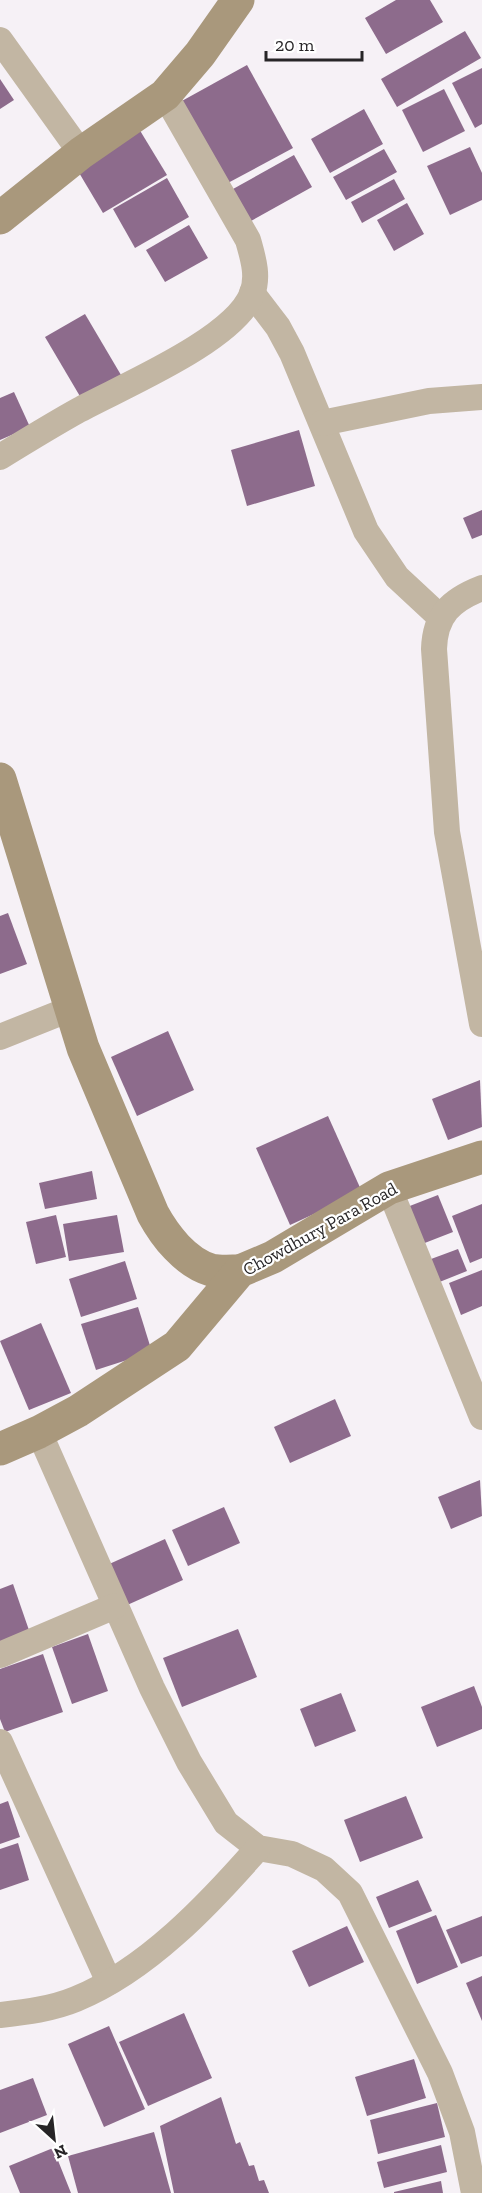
<svg xmlns="http://www.w3.org/2000/svg" width="482" height="2193" font-family="'Zilla Slab',serif">
  <style>
    .building { fill: #8d6b8c }
    .lines { fill: none; stroke-linecap: round; stroke-linejoin: round }
    .street { stroke: #c2b6a3; stroke-width: 26 }
    .secondary { stroke: #a9987c; stroke-width: 33 }
    .labels { text-anchor: middle; dominant-baseline: central; stroke-width: 4.5; stroke-linejoin: round; paint-order: stroke }
    .street-label { font-size: 18px; fill: #272527; stroke: #fff }
  </style>
  <rect width="100%" height="100%" fill="#f6f1f6"/>
  <g class="building">
    <path d="M396,0H430L443,22L386,54L365,18Z"/>
    <path d="M465,31L481,58L397,107L381,79Z"/>
    <path d="M247,65L293,148L226,184L180,102Z"/>
    <path d="M482,68V124L475,128L452,83Z"/>
    <path d="M0,79L14,100L0,109Z"/>
    <path d="M444,89L465,131L423,152L402,110Z"/>
    <path d="M364,109L383,144L330,173L311,139Z"/>
    <path d="M136,124L167,175L103,213L72,161Z"/>
    <path d="M470,147L482,173V200L450,215L427,166Z"/>
    <path d="M384,149L397,172L346,200L333,177Z"/>
    <path d="M294,155L312,187L251,221L233,189Z"/>
    <path d="M167,178L189,217L135,248L113,209Z"/>
    <path d="M394,179L405,199L362,223L351,202Z"/>
    <path d="M407,203L424,234L394,251L377,220Z"/>
    <path d="M189,225L208,258L165,282L146,250Z"/>
    <path d="M85,314L121,375L81,398L45,337Z"/>
    <path d="M14,392L30,427L0,440V398Z"/>
    <path d="M299,430L315,486L247,506L231,450Z"/>
    <path d="M482,510V535L472,539L463,518Z"/>
    <path d="M8,913L27,964L0,974V916Z"/>
    <path d="M168,1031L194,1090L137,1116L111,1057Z"/>
    <path d="M480,1080L482,1127L448,1140L432,1099Z"/>
    <path d="M328,1116L362,1192L290,1225L256,1148Z"/>
    <path d="M92,1171L97,1199L45,1209L39,1183Z"/>
    <path d="M438,1195L453,1232L417,1246L402,1209Z"/>
    <path d="M482,1204V1258L470,1263L452,1216Z"/>
    <path d="M56,1215L66,1257L36,1264L26,1222Z"/>
    <path d="M117,1215L124,1252L69,1261L63,1224Z"/>
    <path d="M458,1249L467,1271L432,1285L423,1262Z"/>
    <path d="M125,1261L137,1299L81,1317L69,1279Z"/>
    <path d="M482,1270V1306L461,1315L449,1283Z"/>
    <path d="M138,1307L152,1352L96,1370L81,1324Z"/>
    <path d="M41,1323L71,1393L29,1410L0,1341Z"/>
    <path d="M335,1399L351,1436L290,1463L274,1427Z"/>
    <path d="M480,1480L482,1516L451,1529L438,1497Z"/>
    <path d="M224,1507L240,1543L188,1566L172,1530Z"/>
    <path d="M165,1539L183,1580L125,1606L107,1565Z"/>
    <path d="M13,1584L31,1636L0,1647V1589Z"/>
    <path d="M238,1629L257,1677L182,1707L163,1658Z"/>
    <path d="M88,1634L108,1691L72,1704L52,1647Z"/>
    <path d="M43,1654L63,1712L5,1732L0,1719V1669Z"/>
    <path d="M474,1686L482,1707V1729L437,1747L421,1707Z"/>
    <path d="M341,1693L356,1731L315,1747L300,1709Z"/>
    <path d="M406,1796L423,1838L360,1862L344,1820Z"/>
    <path d="M8,1801L20,1837L0,1844V1804Z"/>
    <path d="M18,1843L29,1880L0,1890V1849Z"/>
    <path d="M418,1880L432,1911L389,1928L376,1897Z"/>
    <path d="M436,1915L458,1967L417,1984L396,1931Z"/>
    <path d="M482,1916V1956L461,1964L446,1930Z"/>
    <path d="M347,1926L364,1962L309,1987L292,1951Z"/>
    <path d="M482,1976V2021L466,1983Z"/>
    <path d="M184,2013L212,2078L148,2106L119,2042Z"/>
    <path d="M109,2026L145,2109L104,2127L68,2044Z"/>
    <path d="M414,2059L426,2098L367,2116L355,2077Z"/>
    <path d="M33,2078L47,2115L0,2133V2090Z"/>
    <path d="M221,2097L236,2144L240,2142L249,2166L254,2165L259,2181L264,2180L269,2193H174L160,2126Z"/>
    <path d="M437,2103L445,2137L378,2154L370,2120Z"/>
    <path d="M154,2132L171,2193H78L68,2156Z"/>
    <path d="M441,2145L447,2172L384,2188L377,2162Z"/>
    <path d="M53,2148L71,2193H20L9,2166Z"/>
    <path d="M441,2181L443,2193H394V2192Z"/>
  </g>
  <g class="lines">
    <g class="street">
      <path d="M0,40L81,153"/>
      <path d="M252,293L278,327L292,353L366,531L397,577L440,617"/>
      <path d="M322,423L429,401L482,397"/>
      <path d="M0,457C26,441 52,425 79,410C123,386 234,340 252,294C259,276 253,258 248,240L165,95"/>
      <path d="M482,588C451,600 435,615 434,649L447,832L482,1024"/>
      <path d="M0,1037L70,1009"/>
      <path d="M389,1188L482,1417"/>
      <path d="M39,1432L152,1688L189,1762L226,1823L258,1848L292,1854L324,1869L350,1893L440,2073L462,2132L474,2193"/>
      <path d="M0,1655L115,1606"/>
      <path d="M0,1742L109,1982"/>
      <path d="M0,2015C26,2012 52,2009 76,1999C147,1970 209,1904 258,1848"/>
    </g>
    <g class="secondary">
      <path d="M0,218L81,153L165,95L200,54L238,0"/>
      <path d="M0,779L83,1048L153,1214C165,1236 185,1262 211,1270C219,1272 231,1271 240,1271"/>
      <path d="M0,1449L39,1432L78,1411L177,1346L240,1271L273,1257L389,1188L482,1157"/>
    </g>
  </g>
  <g class="labels">
    <g class="street-label">
      <text transform="translate(320 1229) rotate(-29)">Chowdhury Para Road</text>
    </g>
  </g>
  <g transform="translate(54 2139) rotate(153)" stroke="#ffffff" stroke-width="4.5" paint-order="stroke">
  <path d="M0-4.5L10 22L0 15L-10 22Z" fill="#272527"/>
  <text y="-9" font-size="16" font-weight="bold" text-anchor="middle" fill="#272527">N</text>
  </g>
  <path d="M266 51v9h96v-9" fill="none" stroke="#272527" stroke-width="3"/>
  <text x="275" y="51" font-size="18" fill="#272527" stroke="#ffffff" stroke-width="4.5" paint-order="stroke">20 m</text>
</svg>
